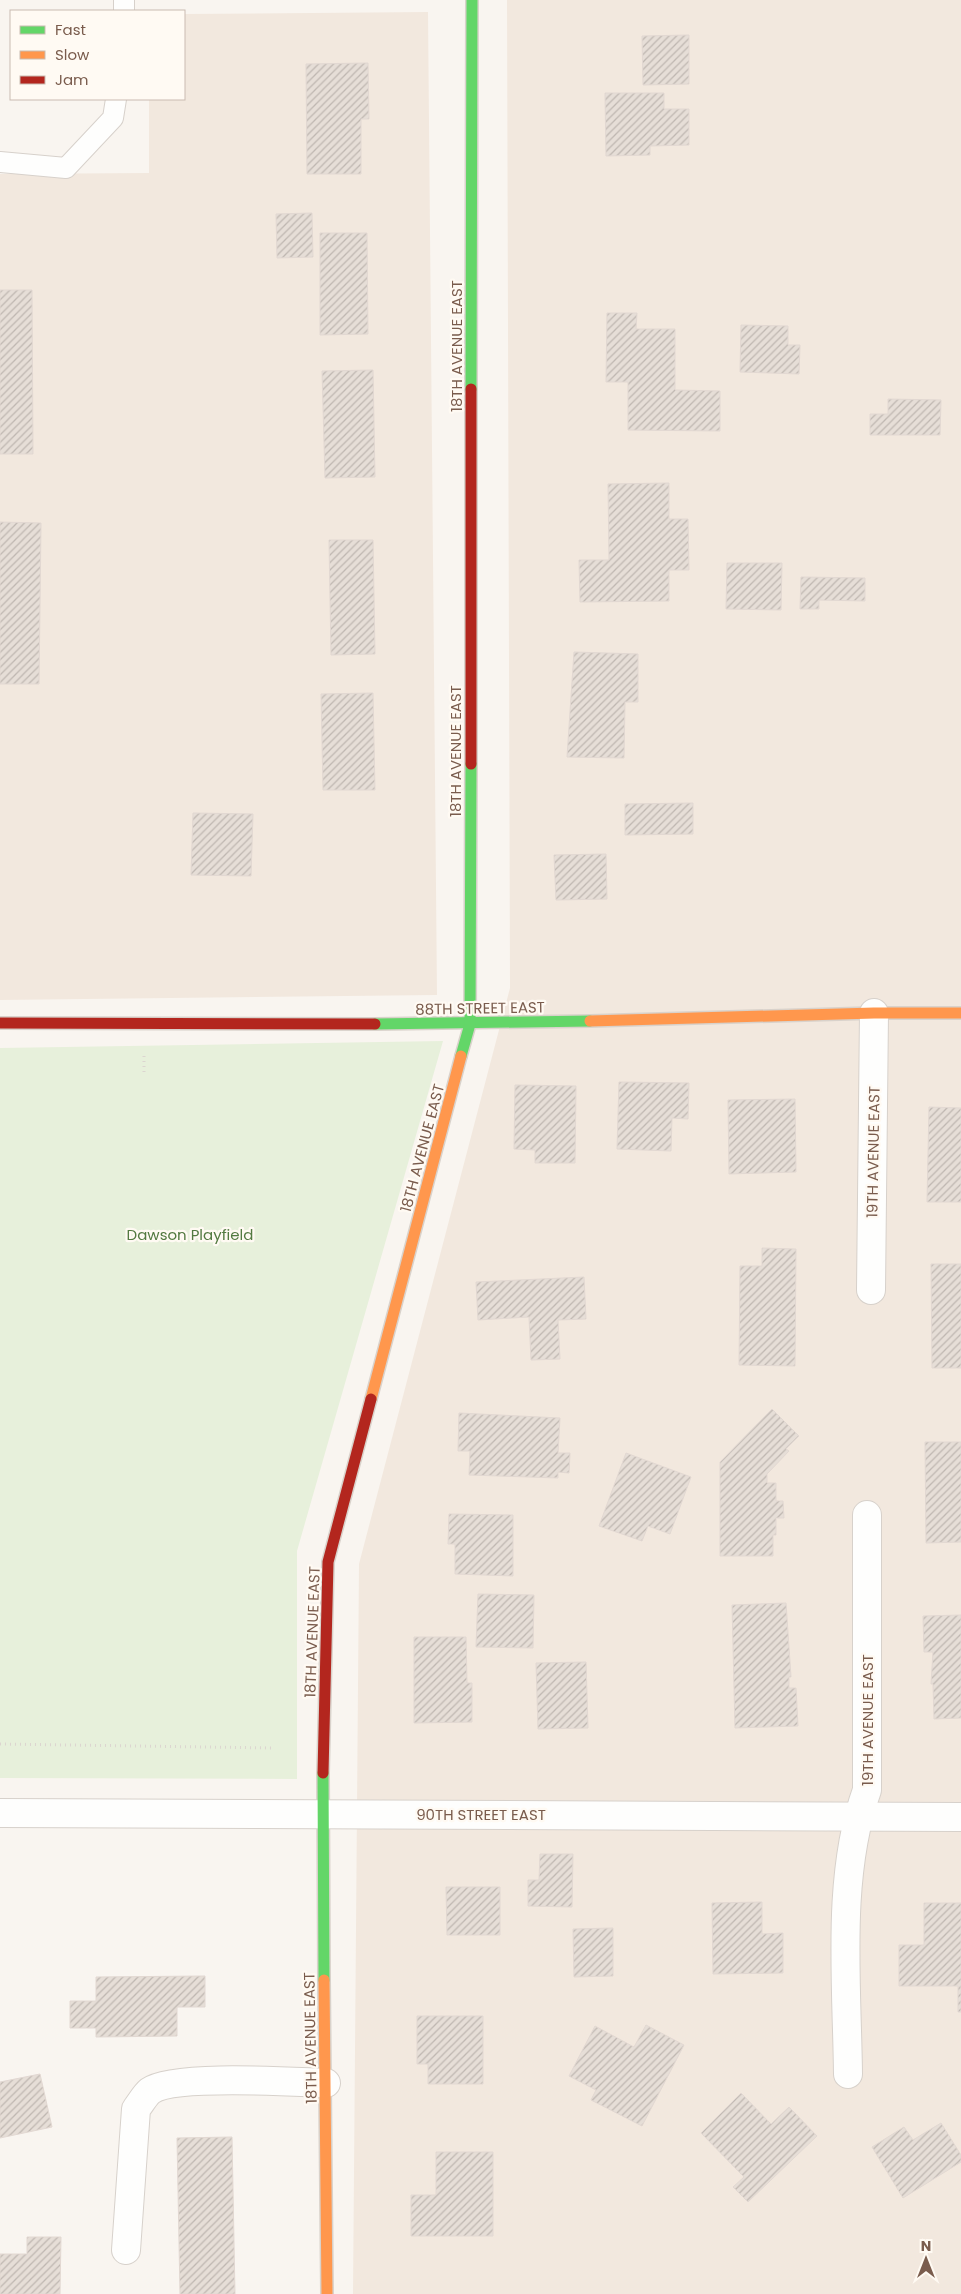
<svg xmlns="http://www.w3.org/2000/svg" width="961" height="2294" font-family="Poppins,sans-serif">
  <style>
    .residential { fill: #f2e8de }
    .green { fill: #e7f0db }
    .building { fill: url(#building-hatch); stroke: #e2d8d2 }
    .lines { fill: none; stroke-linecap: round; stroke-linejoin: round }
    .lane-casing { stroke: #d7d1cb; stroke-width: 22 }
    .street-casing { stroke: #d7d1cb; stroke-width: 30 }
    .fast-casing { stroke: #d9d2cb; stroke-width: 14 }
    .slow-casing { stroke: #d9d2cb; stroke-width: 14 }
    .jam-casing { stroke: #d9d2cb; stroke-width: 14 }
    .path { stroke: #dcd5d0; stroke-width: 3; stroke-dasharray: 1 4; stroke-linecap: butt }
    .lane { stroke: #fefefd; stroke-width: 20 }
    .street { stroke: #fefefd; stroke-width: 28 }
    .fast { stroke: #63d668; stroke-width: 11 }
    .slow { stroke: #ff974d; stroke-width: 11 }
    .jam { stroke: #b3261e; stroke-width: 11 }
    .labels { text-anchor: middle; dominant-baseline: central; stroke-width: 4.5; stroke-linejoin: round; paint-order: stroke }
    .street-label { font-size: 15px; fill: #7a5c4d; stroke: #fffaf3 }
    .park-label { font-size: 15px; fill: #537a41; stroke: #fffaf3 }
  </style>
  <defs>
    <pattern id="building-hatch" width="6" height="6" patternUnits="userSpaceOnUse" patternTransform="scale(1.25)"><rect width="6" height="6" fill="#e6ded7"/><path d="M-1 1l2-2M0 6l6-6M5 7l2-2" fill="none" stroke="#bfb7b1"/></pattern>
  </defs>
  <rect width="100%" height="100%" fill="#f9f5f0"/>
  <g class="residential">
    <path d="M507,0H961V2294H353L359,1564L510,988Z"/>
    <path d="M428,12L437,995L0,1000V174L149,173V99H184V14Z"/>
  </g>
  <path class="green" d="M443,1041L297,1551V1779L0,1778V1048Z"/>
  <g class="building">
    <path d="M689,35V84L643,85L642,36Z"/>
    <path d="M368,63L369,119H361V174H307L306,64Z"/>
    <path d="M605,93H664V109H689V145L650,146V155L606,156Z"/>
    <path d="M312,213L313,257L277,258L276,214Z"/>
    <path d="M320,233H367L368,334L320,335Z"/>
    <path d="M0,290H32L33,454H0Z"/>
    <path d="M607,313H637L636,329H675V390L720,391V431L628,430V382H606Z"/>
    <path d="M741,325L788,326V345H800L799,374L740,372Z"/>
    <path d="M373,370L375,477L325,478L322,371Z"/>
    <path d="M888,399L941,400L940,435H870V414H888Z"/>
    <path d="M669,483V519H688L689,570H669V601L580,602L579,560H609L608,484Z"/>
    <path d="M0,522L41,523L39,684H0Z"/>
    <path d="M329,540H373L375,654L331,655Z"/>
    <path d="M727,563H782L781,610L726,609Z"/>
    <path d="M801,577L865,578V601L819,600V609H800Z"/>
    <path d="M574,652L638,654V702H625L624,758L567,757Z"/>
    <path d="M373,693L375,790H323L321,694Z"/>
    <path d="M693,803V834L625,835V804Z"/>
    <path d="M193,813L253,814L251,876L191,875Z"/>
    <path d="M606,854L607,899L556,900L554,855Z"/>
    <path d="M619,1082L689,1083L688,1119L672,1118L671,1151L617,1149Z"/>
    <path d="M515,1085L576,1086L575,1163H535V1150L514,1149Z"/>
    <path d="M795,1099L796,1172L729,1174L728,1100Z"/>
    <path d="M929,1107L961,1108V1202H927Z"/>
    <path d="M762,1248L796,1249L795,1366L739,1365L740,1266H762Z"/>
    <path d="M931,1264H961V1368H932Z"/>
    <path d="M584,1277L586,1319L558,1320L560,1359L531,1360L529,1317L478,1320L476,1282Z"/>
    <path d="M772,1409L799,1436L786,1449L789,1451L767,1474V1483H776V1501H783L784,1518H776V1535H773V1556H720V1462Z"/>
    <path d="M459,1413L560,1418L558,1453H570L569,1473L558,1472V1478L469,1475L470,1451H458Z"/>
    <path d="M925,1442H961V1542L926,1543Z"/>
    <path d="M626,1453L691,1477L670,1534L648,1526L642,1541L599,1526Z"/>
    <path d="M449,1514L513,1515V1576L455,1574V1544H448Z"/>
    <path d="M478,1594L534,1595L533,1648L476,1647Z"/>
    <path d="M786,1603L791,1677H789V1688H796L798,1726L735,1728L732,1605Z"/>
    <path d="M961,1615V1718L934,1719L933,1684H931L933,1652H924L923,1616Z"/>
    <path d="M414,1637H466L467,1683H472V1722L414,1723Z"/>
    <path d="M586,1662L588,1728L538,1729L536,1663Z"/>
    <path d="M540,1854H573L572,1907L528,1906V1880H539Z"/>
    <path d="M446,1887H500V1935H447Z"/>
    <path d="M762,1902V1934L783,1933V1973L713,1974L712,1903Z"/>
    <path d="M924,1903H961V2012H958V1986H899V1945H924Z"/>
    <path d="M613,1928V1976L574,1977L573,1929Z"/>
    <path d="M205,1976V2007H177V2036L96,2037V2028H70V2001H96V1977Z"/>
    <path d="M417,2016H483V2084H428V2064H417Z"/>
    <path d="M646,2025L684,2045L642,2126L591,2100L596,2090L569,2076L595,2026L634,2047Z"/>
    <path d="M40,2074L52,2127L0,2138V2082Z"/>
    <path d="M741,2093L771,2124L789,2107L817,2136L748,2202L733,2187L744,2177L701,2133Z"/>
    <path d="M941,2123L961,2155V2162L903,2198L872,2147L904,2127L913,2140Z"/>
    <path d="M232,2137L235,2294H180L177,2138Z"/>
    <path d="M436,2152H493V2236H411V2195H436Z"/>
    <path d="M27,2237H61L60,2294H0V2254H27Z"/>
  </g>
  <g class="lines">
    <g class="lane-casing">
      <g id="lane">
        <path d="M124,0V11"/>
        <path d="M0,162L66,168L113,118L116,99"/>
      </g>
    </g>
    <g class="street-casing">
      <g id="street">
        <path d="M871,1290L874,1013"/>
        <path d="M0,1813L961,1817"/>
        <path d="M848,2074C847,1983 836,1876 867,1790V1515"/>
        <path d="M126,2250L136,2109C140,2104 145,2095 150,2091C173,2074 294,2082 326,2083"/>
      </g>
    </g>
    <g class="fast-casing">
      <g id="fast">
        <path d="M471,389L472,0"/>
        <path d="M375,1024L590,1021"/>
        <path d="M461,1056L470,1024L471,764"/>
        <path d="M323,1773L324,1980"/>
      </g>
    </g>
    <g class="slow-casing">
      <g id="slow">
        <path d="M590,1021L874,1013H961"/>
        <path d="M371,1399L461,1056"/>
        <path d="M324,1980L327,2294"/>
      </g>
    </g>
    <g class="jam-casing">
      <g id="jam">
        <path d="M471,764V389"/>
        <path d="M0,1023L375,1024"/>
        <path d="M323,1773L328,1562L371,1399"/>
      </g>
    </g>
    <g class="path">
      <path d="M144,1056V1076"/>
      <path d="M0,1744L274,1748"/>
    </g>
    <use href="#lane" class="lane"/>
    <use href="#street" class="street"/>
    <use href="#fast" class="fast"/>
    <use href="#slow" class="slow"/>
    <use href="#jam" class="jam"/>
  </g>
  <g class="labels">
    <g class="street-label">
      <text transform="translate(456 346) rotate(-90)">18TH AVENUE EAST</text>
      <text transform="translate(455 751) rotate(-90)">18TH AVENUE EAST</text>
      <text transform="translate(480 1008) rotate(-1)">88TH STREET EAST</text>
      <text transform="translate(422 1148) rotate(-75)">18TH AVENUE EAST</text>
      <text transform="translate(873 1152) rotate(-89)">19TH AVENUE EAST</text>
      <text transform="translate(312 1632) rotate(-88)">18TH AVENUE EAST</text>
      <text transform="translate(867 1720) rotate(-90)">19TH AVENUE EAST</text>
      <text x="481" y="1814">90TH STREET EAST</text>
      <text transform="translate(310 2038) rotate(-91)">18TH AVENUE EAST</text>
    </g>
    <g class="park-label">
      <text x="190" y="1234">Dawson Playfield</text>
    </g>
  </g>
  <rect x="10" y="10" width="175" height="90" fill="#fffaf3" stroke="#cabbb1"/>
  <rect x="20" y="26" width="25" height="8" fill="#63d668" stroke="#cabbb1"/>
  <text x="55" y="35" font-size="15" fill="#7a5c4d">Fast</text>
  <rect x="20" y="51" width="25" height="8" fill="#ff974d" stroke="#cabbb1"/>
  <text x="55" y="60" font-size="15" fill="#7a5c4d">Slow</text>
  <rect x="20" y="76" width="25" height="8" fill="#b3261e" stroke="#cabbb1"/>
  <text x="55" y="85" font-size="15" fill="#7a5c4d">Jam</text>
  <g transform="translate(926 2259)" stroke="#fffaf3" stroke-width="4" paint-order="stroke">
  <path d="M0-4L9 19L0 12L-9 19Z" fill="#7a5c4d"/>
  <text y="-8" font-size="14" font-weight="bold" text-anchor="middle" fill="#7a5c4d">N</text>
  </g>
</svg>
